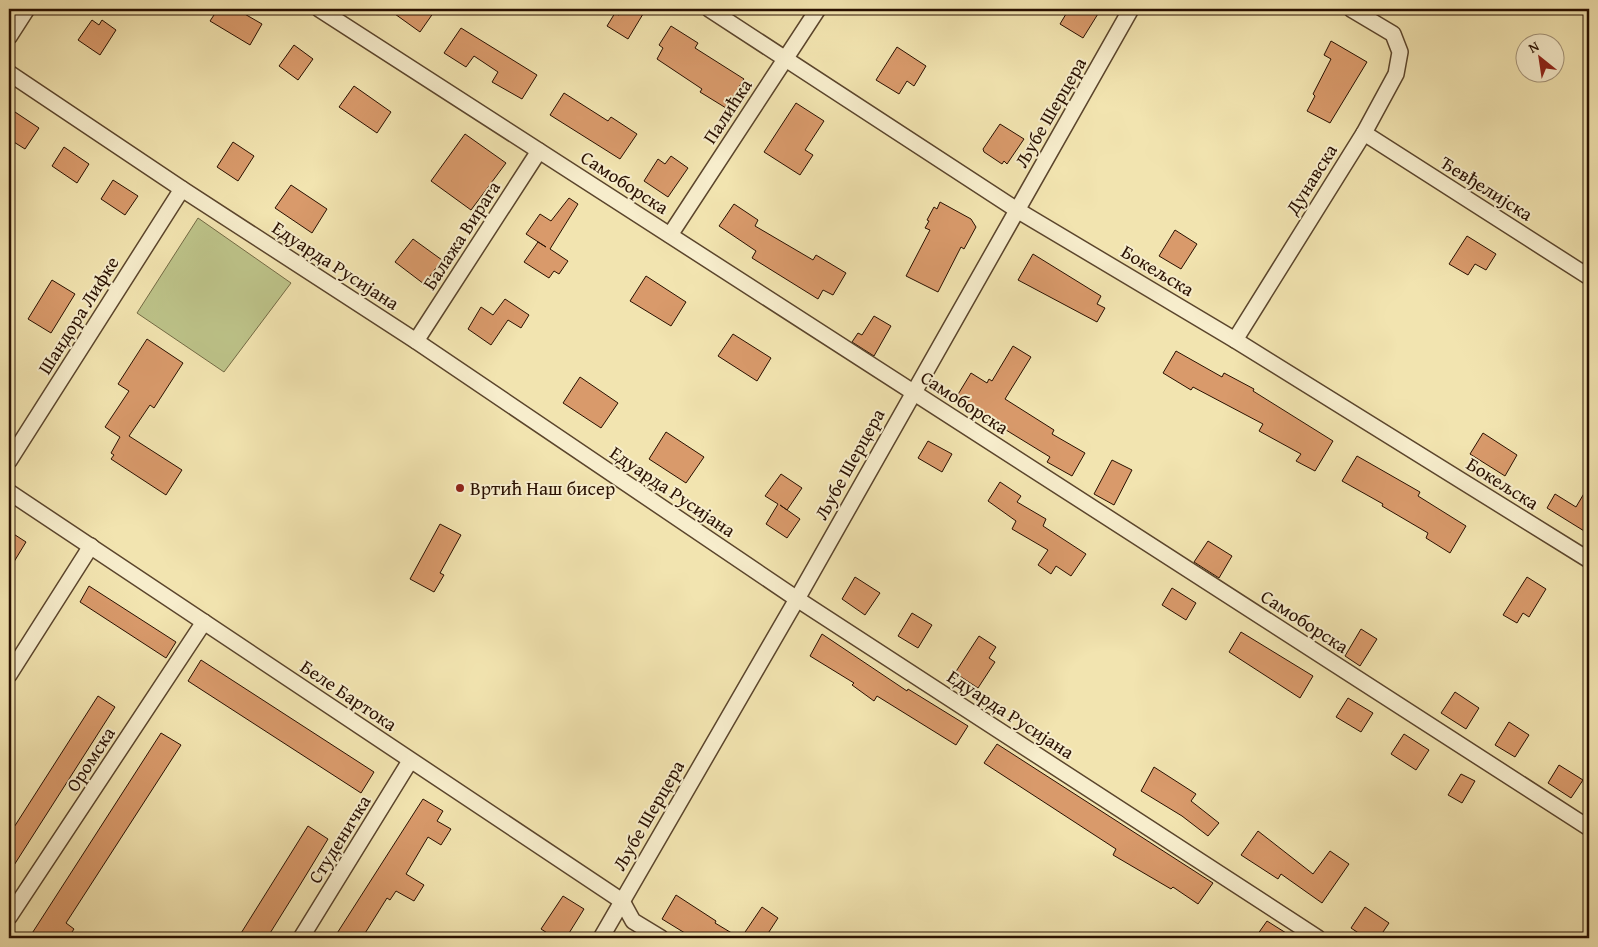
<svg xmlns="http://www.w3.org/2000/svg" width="1598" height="947" font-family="'Gentium Book Plus',serif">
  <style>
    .green { fill: #bdc389; stroke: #736a44 }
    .building { fill: #d99a6b; stroke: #291000 }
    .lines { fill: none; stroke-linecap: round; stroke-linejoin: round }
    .street-casing { stroke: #5b452c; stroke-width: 18 }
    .street { stroke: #f7edcc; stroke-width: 15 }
    .poi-dot { fill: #8f2418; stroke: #f7edcc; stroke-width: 2 }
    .labels { text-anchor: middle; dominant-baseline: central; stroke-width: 4; stroke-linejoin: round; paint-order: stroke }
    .street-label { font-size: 19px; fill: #291000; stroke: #f7edcc }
    .poi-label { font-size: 19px; fill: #291000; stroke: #f7edcc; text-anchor: start }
  </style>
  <rect width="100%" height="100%" fill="#f2e4b0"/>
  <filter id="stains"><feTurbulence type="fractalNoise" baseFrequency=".004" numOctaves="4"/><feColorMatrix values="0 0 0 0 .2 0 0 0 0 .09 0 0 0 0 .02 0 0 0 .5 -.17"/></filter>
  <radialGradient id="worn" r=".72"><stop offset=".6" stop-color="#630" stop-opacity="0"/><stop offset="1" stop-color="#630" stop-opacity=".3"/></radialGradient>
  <path class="green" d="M198,218L291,283L224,372L137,313Z"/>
  <g class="building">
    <path d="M218,9H236L262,24L250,45L210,21Z"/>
    <path d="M388,9H436L420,32Z"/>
    <path d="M622,9H634L643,14L628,39L607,26L615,13L619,15Z"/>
    <path d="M1069,9H1101L1083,38L1060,24Z"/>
    <path d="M92,20L99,25L102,20L116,30L100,55L78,40Z"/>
    <path d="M671,26L698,43L695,48L744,79L726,108L700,92L702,89L657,59L663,48L659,45Z"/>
    <path d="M461,28L537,75L522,99L492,82L498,72L474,56L466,67L444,53Z"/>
    <path d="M1331,41L1367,62L1330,123L1307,111L1315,96L1313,94L1331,59L1324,55Z"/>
    <path d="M294,45L313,59L298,80L279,66Z"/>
    <path d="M897,47L926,66L914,86L907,81L899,94L876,80Z"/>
    <path d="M354,86L391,112L377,133L339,107Z"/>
    <path d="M564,93L608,121L611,117L637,134L620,159L550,115Z"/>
    <path d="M796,103L824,121L805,150L813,155L800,175L764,152Z"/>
    <path d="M9,108L39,128L25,149L9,139Z"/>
    <path d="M1000,124L1024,139L1007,164L1004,161L1002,164L984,152L983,149Z"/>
    <path d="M465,134L506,163L471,210L431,181Z"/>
    <path d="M233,142L254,156L238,181L217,167Z"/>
    <path d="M64,147L89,164L77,183L52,166Z"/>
    <path d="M671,156L688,168L668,197L644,181L658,159L665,164Z"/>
    <path d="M113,180L138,196L125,215L101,199Z"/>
    <path d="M291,185L327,209L312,233L275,208Z"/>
    <path d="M569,198L578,204L550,249L568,261L559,274L554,271L549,278L524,262L538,242L546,247L526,234L540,214L551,221Z"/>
    <path d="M940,202L971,219L976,227L964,249L961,247L938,292L906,276L930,230L925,228L929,221L927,220L934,207L937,209Z"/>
    <path d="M734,204L758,220L755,226L813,260L816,255L846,273L833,295L823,290L818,299L752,258L756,251L719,226Z"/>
    <path d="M1175,230L1197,244L1181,269L1159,256Z"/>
    <path d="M1467,236L1496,254L1486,270L1475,264L1468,275L1449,264Z"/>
    <path d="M413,239L442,260L424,284L395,262Z"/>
    <path d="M1033,254L1101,296L1097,304L1105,308L1097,322L1018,280Z"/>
    <path d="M646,276L686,302L671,326L630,301Z"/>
    <path d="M52,280L75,294L51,333L28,319Z"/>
    <path d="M505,299L529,315L521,328L508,320L491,345L468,329L481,307L493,315Z"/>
    <path d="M874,316L891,326L874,356L852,342L858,333L862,335Z"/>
    <path d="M733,334L771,358L757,381L718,356Z"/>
    <path d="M147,339L183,363L154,408L150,405L129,436L182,470L166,495L111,459L114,455L111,453L120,437L105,427L129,391L118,384Z"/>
    <path d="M1013,346L1031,357L1005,399L1054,430L1052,434L1085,453L1072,476L1047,462L1050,457L980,414L979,416L954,401L971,373L987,383L989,379L992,381Z"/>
    <path d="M1176,351L1222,377L1224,373L1254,389L1253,391L1333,441L1315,471L1296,461L1301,454L1259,431L1263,424L1193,387L1191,390L1163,373Z"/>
    <path d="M580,377L618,403L601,428L563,403Z"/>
    <path d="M666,432L704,457L686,483L649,459Z"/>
    <path d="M1483,433L1517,455L1505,476L1470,454Z"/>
    <path d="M928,441L952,454L942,472L918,458Z"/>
    <path d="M1357,456L1420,492L1418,496L1466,526L1450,553L1426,538L1428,533L1382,506L1383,504L1342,481Z"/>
    <path d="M1112,460L1132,470L1114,505L1094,494Z"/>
    <path d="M781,474L802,488L787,510L780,505L800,519L787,538L766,524L778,504L765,496Z"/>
    <path d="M1000,482L1021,496L1017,502L1046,519L1043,526L1086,554L1071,576L1056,566L1051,574L1038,565L1048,550L1012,529L1016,521L988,501Z"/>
    <path d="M1589,485V534L1547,508L1555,494L1576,507Z"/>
    <path d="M440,524L461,535L440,573L444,575L434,592L410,579Z"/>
    <path d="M9,531L26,542L9,570Z"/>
    <path d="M1208,541L1232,556L1219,578L1194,562Z"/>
    <path d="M855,577L880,593L865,615L842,599Z"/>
    <path d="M1527,577L1546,589L1529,617L1523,613L1517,623L1503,615Z"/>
    <path d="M89,586L176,642L166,658L80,602Z"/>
    <path d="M1172,588L1196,603L1186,620L1162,605Z"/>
    <path d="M912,613L932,625L918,648L898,636Z"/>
    <path d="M1361,629L1377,639L1360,666L1345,656Z"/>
    <path d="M1241,632L1313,676L1300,698L1229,652Z"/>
    <path d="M822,634L907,691L908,689L968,726L956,745L877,696L874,701L852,685L854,683L810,656Z"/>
    <path d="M979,636L996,647L989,658L995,662L978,688L955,673Z"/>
    <path d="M201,660L374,772L361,793L188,681Z"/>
    <path d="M1455,692L1479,708L1466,729L1441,713Z"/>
    <path d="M98,696L115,707L9,873V835Z"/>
    <path d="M1348,698L1373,713L1361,732L1336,717Z"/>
    <path d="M1509,722L1529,735L1515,757L1495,745Z"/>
    <path d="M161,733L181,745L66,923L74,929L68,938H29Z"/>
    <path d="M1404,734L1429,750L1416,770L1391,754Z"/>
    <path d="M997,744L1213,883L1198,904L1173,887L1171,889L1113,855L1116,849L984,763Z"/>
    <path d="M1559,765L1583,780L1571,798L1548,783Z"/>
    <path d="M1154,767L1196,794L1191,801L1219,823L1208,836L1182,816L1141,791Z"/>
    <path d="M1461,774L1475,781L1462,803L1448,795Z"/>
    <path d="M423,799L443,811L437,821L451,829L441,845L428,837L406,874L424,885L414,901L396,891L390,900L387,898L362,938H334Z"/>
    <path d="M308,826L328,839L300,885L267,938H238Z"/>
    <path d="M1258,831L1313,874L1330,851L1349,864L1322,903L1281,874L1278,879L1241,855Z"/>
    <path d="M676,895L716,921L715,923L740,938H693L662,919Z"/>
    <path d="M563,896L584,909L566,938H555L541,929Z"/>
    <path d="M762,907L778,918L765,938H741Z"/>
    <path d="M1365,907L1389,923L1379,938H1366L1351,928Z"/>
    <path d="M1267,921L1294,938H1255Z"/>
  </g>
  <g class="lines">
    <g class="street-casing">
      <g id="street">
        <path d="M319,9L1589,828"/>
        <path d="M709,9L1017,210L1235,340L1589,560"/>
        <path d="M9,37L27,9"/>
        <path d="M9,73L182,189L416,341L797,599L1318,938"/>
        <path d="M1364,133L1589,277"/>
        <path d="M670,235L818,9"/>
        <path d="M1235,340L1364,133L1396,74L1400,52L1393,34L1351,9"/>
        <path d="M416,341L539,151"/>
        <path d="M9,461L182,189"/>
        <path d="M9,492L622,901L633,921L661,938"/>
        <path d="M9,675L91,546"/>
        <path d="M9,917L204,622"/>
        <path d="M301,938L410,761"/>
        <path d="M601,938L797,599L1131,9"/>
      </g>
    </g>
    <use href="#street" class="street"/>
  </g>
  <circle class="poi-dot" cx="460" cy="488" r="5"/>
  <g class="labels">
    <g class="street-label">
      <text transform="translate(727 111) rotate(-57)">Палићка</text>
      <text transform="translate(1050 112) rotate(-60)">Љубе Шерцера</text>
      <text transform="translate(1311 179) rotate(-58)">Дунавска</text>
      <text transform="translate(625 182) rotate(33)">Самоборска</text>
      <text transform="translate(1487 188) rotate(32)">Ђевђелијска</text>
      <text transform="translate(461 235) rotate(-57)">Балажа Вирага</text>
      <text transform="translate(336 265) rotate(33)">Едуарда Русијана</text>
      <text transform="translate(1158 270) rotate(31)">Бокељска</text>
      <text transform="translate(78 315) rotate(-58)">Шандора Лифке</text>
      <text transform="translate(965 402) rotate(33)">Самоборска</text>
      <text transform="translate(849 464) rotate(-61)">Љубе Шерцера</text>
      <text transform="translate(1503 483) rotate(32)">Бокељска</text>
      <text transform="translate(673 491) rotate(34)">Едуарда Русијана</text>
      <text transform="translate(1305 621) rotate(33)">Самоборска</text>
      <text transform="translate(349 695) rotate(34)">Беле Бартока</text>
      <text transform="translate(1011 714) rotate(33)">Едуарда Русијана</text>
      <text transform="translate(90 759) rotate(-57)">Оромска</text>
      <text transform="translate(648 815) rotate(-60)">Љубе Шерцера</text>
      <text transform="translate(339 839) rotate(-58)">Студеничка</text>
    </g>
    <g class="poi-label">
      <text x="470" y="488">Вртић Наш бисер</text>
    </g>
  </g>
  <rect width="1598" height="947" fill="none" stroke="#f2e4b0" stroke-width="30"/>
  <rect x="10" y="10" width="1578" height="927" fill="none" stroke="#291000" stroke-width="2.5"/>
  <rect x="15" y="15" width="1568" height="917" fill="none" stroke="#291000"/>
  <g transform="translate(1540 58) rotate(330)"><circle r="24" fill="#f7edcc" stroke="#a5957a"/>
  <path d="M0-4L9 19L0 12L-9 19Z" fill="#8f2418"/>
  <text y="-8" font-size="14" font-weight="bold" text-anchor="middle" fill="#291000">N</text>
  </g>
  <rect width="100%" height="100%" filter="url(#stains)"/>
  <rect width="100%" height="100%" fill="url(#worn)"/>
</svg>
